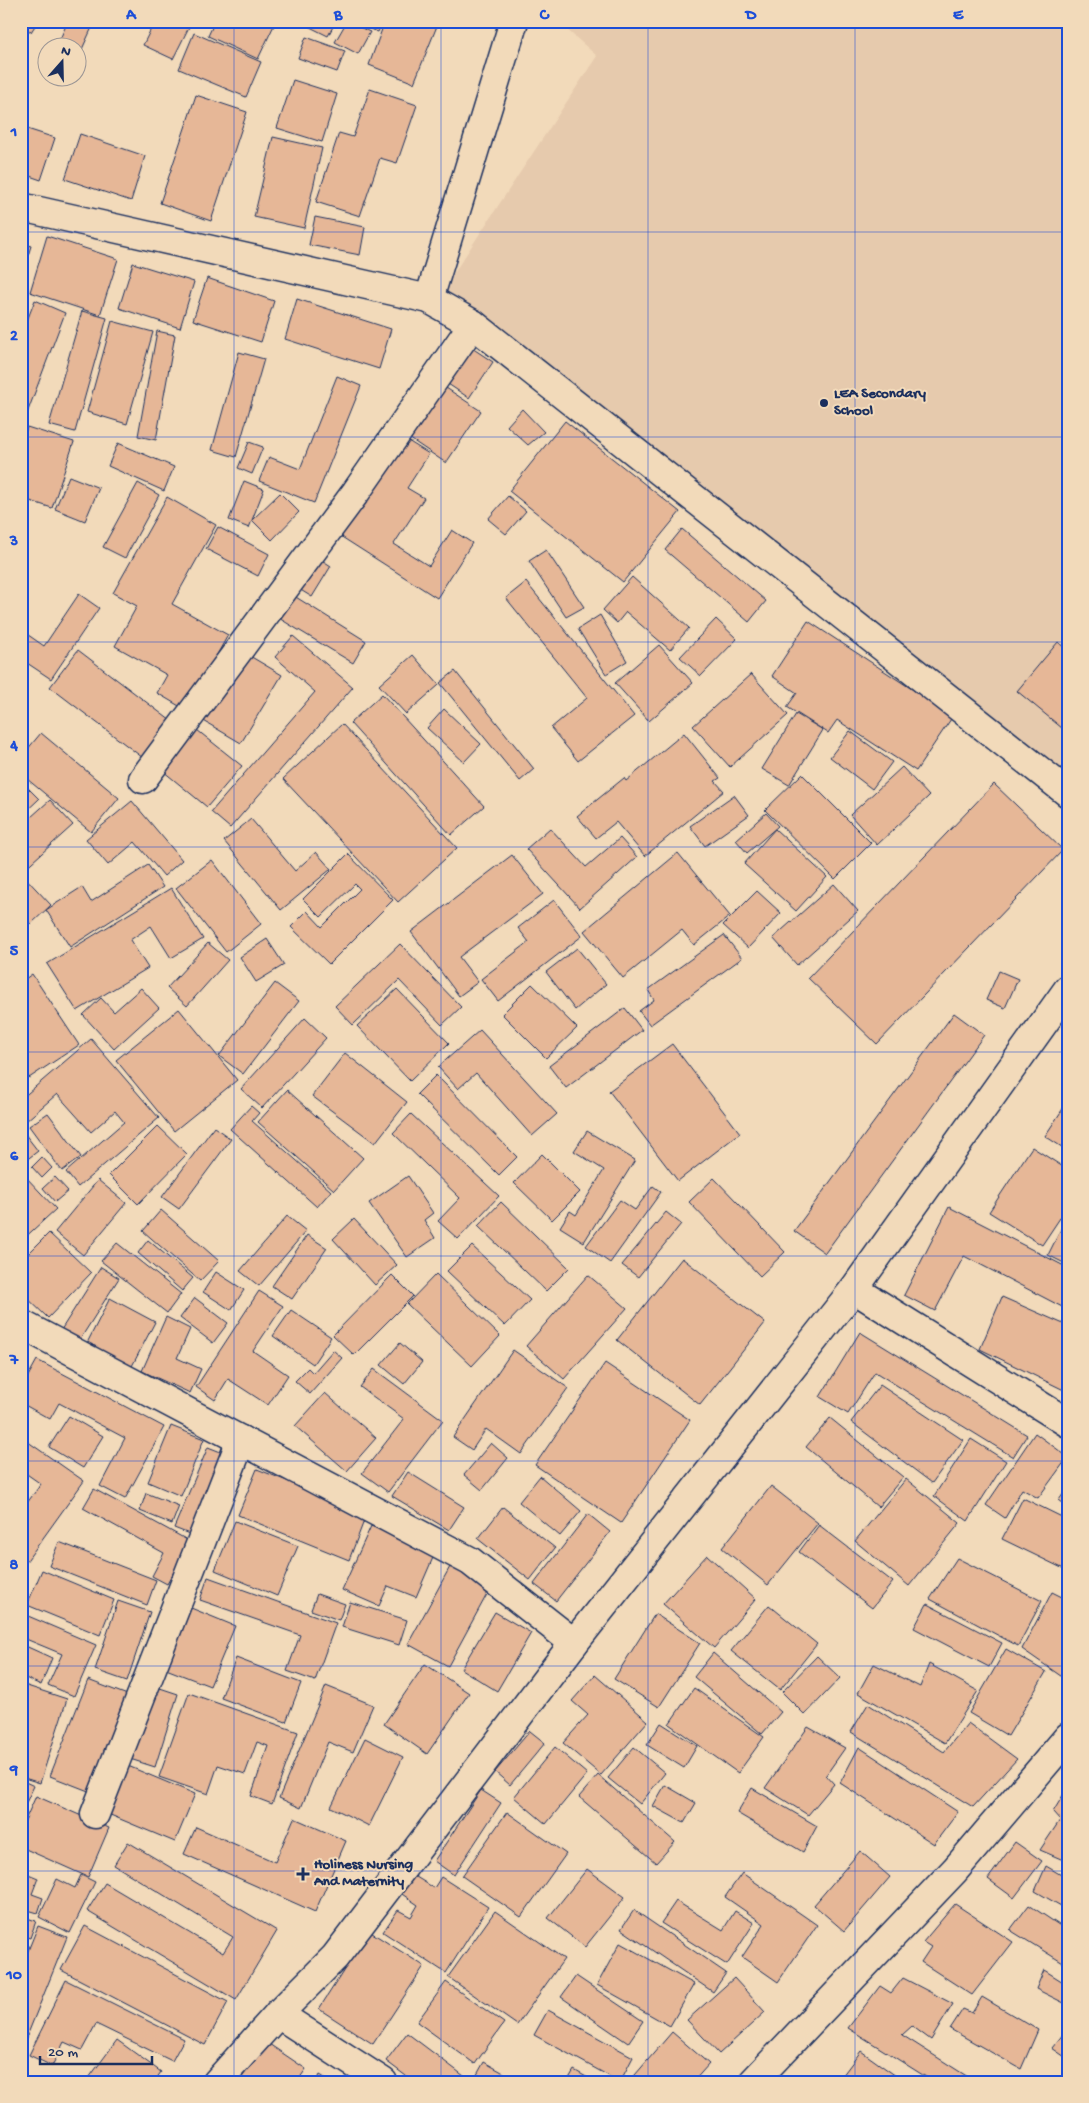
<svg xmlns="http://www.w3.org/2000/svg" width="1089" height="2103" font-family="'Gochi Hand',sans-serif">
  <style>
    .built { fill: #e6caad }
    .building { fill: #e6b797; stroke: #1b2f5e }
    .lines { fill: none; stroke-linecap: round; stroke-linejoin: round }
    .minor-casing { stroke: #1b2f5e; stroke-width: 31 }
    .minor { stroke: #f2daba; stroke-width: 28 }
    .grid { fill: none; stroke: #1d4ed8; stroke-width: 1; stroke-opacity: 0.55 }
    .poi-dot { fill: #1b2f5e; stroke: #f2daba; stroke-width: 2 }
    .labels { text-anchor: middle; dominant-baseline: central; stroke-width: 4; stroke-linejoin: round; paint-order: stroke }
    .poi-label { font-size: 15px; font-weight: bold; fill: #1b2f5e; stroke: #f2daba; text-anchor: start }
    .neatline { fill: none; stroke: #1d4ed8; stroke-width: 2 }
    .grid-label { font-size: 16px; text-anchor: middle; font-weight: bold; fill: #1d4ed8 }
  </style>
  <rect width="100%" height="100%" fill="#f2daba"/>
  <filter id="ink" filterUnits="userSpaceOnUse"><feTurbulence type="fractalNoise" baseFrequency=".02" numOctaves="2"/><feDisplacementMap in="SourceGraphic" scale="10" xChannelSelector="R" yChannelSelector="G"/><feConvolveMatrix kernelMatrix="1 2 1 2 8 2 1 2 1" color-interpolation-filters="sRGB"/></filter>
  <g filter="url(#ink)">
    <path class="built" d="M557,21H1068V792L442,291L597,56Z"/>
    <g class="building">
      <path d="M21,21H38L31,32L21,25Z"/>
      <path d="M68,21H89L94,23L78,58V48H56Z"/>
      <path d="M155,21H192L173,59L143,45Z"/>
      <path d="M215,21H239L247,25L249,21H276L258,59L208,36Z"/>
      <path d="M298,21H336L328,36Z"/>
      <path d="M347,21L370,32L358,54L335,42Z"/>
      <path d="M352,21H383L378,32Z"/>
      <path d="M385,21H439L414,83L369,65Z"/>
      <path d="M194,33L261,62L246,97L179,69Z"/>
      <path d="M306,37L345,51L337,72L298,58Z"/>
      <path d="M293,80L337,94L322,142L277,128Z"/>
      <path d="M370,89L417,105L397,163L380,158L360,216L316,202L339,133L353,137Z"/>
      <path d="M196,95L247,112L211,221L160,203Z"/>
      <path d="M21,127L55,138L41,180L21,173Z"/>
      <path d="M80,134L145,156L131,201L65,179Z"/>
      <path d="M273,137L322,148L304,228L254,217Z"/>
      <path d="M315,217L365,227L360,255L309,245Z"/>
      <path d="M47,236L118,259L100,315L30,292Z"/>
      <path d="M21,243L31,246L21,278Z"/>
      <path d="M133,263L194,282L180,328L119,308Z"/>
      <path d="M207,278L274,301L261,342L193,320Z"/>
      <path d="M297,299L391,329L379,369L285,339Z"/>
      <path d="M35,300L65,313L26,416L21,414V336Z"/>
      <path d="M82,311L107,318L75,432L49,425Z"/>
      <path d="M112,321L153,332L127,424L87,412Z"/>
      <path d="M157,331L175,335L156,440L138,436Z"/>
      <path d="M466,344L493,362L469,398L442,380Z"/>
      <path d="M239,352L264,359L236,457L212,450Z"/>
      <path d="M337,376L361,386L314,503L259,481L269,457L300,469Z"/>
      <path d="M437,382L481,411L446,463L403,434Z"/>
      <path d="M522,409L544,432L528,445L507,426Z"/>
      <path d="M565,421L680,512L623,582L509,491Z"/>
      <path d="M27,427L74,442L52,508L21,498V444Z"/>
      <path d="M400,436L429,454L407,488L424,498L394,544L429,566L452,530L472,543L437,598L337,534Z"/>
      <path d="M249,442L263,447L252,474L238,468Z"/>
      <path d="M118,443L174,467L164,491L108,466Z"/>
      <path d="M69,476L99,488L85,521L55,509Z"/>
      <path d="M244,481L264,489L249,528L229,520Z"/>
      <path d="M138,483L159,495L125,558L103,547Z"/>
      <path d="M280,493L299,512L272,540L252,520Z"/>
      <path d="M508,496L526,511L506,534L488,519Z"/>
      <path d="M167,497L216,525L172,604L228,635L186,710L157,693L167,675L115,646L137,606L113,593Z"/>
      <path d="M218,527L269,554L258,576L206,549Z"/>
      <path d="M682,529L766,601L749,622L665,550Z"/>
      <path d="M546,550L584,607L566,617L529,561Z"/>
      <path d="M314,555L331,566L312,597L294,586Z"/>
      <path d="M632,577L689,628L670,650L626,612L617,623L603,610Z"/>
      <path d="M526,582L634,716L578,761L551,728L587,698L506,598Z"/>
      <path d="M79,594L99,608L51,679L21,659V630L44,646Z"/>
      <path d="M291,594L366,641L353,663L277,617Z"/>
      <path d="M600,615L627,661L606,674L578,629Z"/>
      <path d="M716,619L737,639L701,676L680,657Z"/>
      <path d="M808,621L953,716L916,771L837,720L828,733L787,707L797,693L772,676Z"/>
      <path d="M293,636L353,687L230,828L211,812L315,692L275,657Z"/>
      <path d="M1058,642L1068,651V733L1017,691Z"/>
      <path d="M659,645L693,683L649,721L615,683Z"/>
      <path d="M78,650L175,724L147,761L50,687Z"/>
      <path d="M243,652L282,675L241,743L202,720Z"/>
      <path d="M413,655L439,685L406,714L379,685Z"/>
      <path d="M455,671L534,769L520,781L440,683Z"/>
      <path d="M751,674L788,715L730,767L693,726Z"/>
      <path d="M382,694L484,806L451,835L350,723Z"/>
      <path d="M444,709L481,744L464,762L427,728Z"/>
      <path d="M796,714L823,730L789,785L762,769Z"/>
      <path d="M342,724L457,848L398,902L283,779Z"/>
      <path d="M197,730L242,766L207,807L163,771Z"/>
      <path d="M850,731L892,762L872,789L830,757Z"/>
      <path d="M41,733L119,798L91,832L21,774V757Z"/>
      <path d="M684,733L720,778L715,781L724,791L645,856L616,822L596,838L577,816L624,778L626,781Z"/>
      <path d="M902,767L929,796L877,845L850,815Z"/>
      <path d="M802,774L871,843L835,879L765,810Z"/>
      <path d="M21,781L39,799L21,816Z"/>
      <path d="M994,784L1063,850L877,1044L808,978Z"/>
      <path d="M734,795L749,815L705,846L690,826Z"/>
      <path d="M50,800L73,825L21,872V826Z"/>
      <path d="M132,801L182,860L164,876L135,842L108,865L86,839Z"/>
      <path d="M766,813L778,826L747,853L736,840Z"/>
      <path d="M251,819L295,871L316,852L331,869L281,910L224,841Z"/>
      <path d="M550,828L586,867L620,838L637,857L580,908L526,849Z"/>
      <path d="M775,829L827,877L796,911L744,864Z"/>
      <path d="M678,853L730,916L694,945L682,930L623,978L584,931Z"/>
      <path d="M348,854L393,900L329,964L291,927L307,911L322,927L360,889L355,884L321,917L303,899Z"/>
      <path d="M512,855L543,894L459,957L478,982L459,996L411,932Z"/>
      <path d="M212,860L261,924L226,952L176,888Z"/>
      <path d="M148,865L163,887L70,947L46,910L82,887L91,902Z"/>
      <path d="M21,873L51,905L31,924L21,913Z"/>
      <path d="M834,884L858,911L797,965L773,938Z"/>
      <path d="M171,888L203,939L171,958L151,926L130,940L148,968L77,1011L47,964Z"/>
      <path d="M757,891L781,913L748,948L723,925Z"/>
      <path d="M554,900L582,936L498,1001L481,979L529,942L518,928Z"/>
      <path d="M724,935L742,958L650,1025L639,1011L654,1000L648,990Z"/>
      <path d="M267,939L284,965L256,982L240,957Z"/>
      <path d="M208,943L228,960L187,1006L167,988Z"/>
      <path d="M400,944L461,1007L442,1025L399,980L353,1025L335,1006Z"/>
      <path d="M577,948L606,984L575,1010L546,972Z"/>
      <path d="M999,971L1018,979L1005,1008L986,1000Z"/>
      <path d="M32,974L79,1045L29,1078L21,1067V982Z"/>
      <path d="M275,983L299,1001L243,1074L219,1056Z"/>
      <path d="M532,984L577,1028L546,1058L502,1014Z"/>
      <path d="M141,988L159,1008L114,1049L83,1015L101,998L114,1012Z"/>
      <path d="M397,989L449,1043L410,1081L357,1026Z"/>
      <path d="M625,1008L642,1030L566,1088L549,1066Z"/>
      <path d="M179,1009L237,1080L174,1131L116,1060Z"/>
      <path d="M954,1013L984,1035L825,1253L794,1231Z"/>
      <path d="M305,1018L326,1038L262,1108L241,1089Z"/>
      <path d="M480,1030L557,1114L532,1136L476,1073L458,1089L438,1067Z"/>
      <path d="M91,1039L159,1118L78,1187L66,1172L124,1122L115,1111L91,1132L57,1094L26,1121L21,1115V1099Z"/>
      <path d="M672,1044L740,1133L678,1181L609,1091Z"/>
      <path d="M345,1053L407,1102L375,1143L312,1096Z"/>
      <path d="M436,1075L517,1157L499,1175L417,1094Z"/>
      <path d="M287,1090L363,1158L334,1190L258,1122Z"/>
      <path d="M1068,1101V1151L1045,1136Z"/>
      <path d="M251,1106L259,1113L252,1121L331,1191L317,1207L230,1129Z"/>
      <path d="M48,1113L81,1157L62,1171L29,1126Z"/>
      <path d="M411,1114L499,1196L458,1239L438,1221L460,1198L393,1133Z"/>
      <path d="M158,1126L187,1154L138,1204L109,1175Z"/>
      <path d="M214,1127L231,1139L179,1209L162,1197Z"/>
      <path d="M21,1129L38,1151L21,1164Z"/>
      <path d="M587,1131L635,1160L584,1242L560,1227L570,1211L576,1215L604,1170L574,1151Z"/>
      <path d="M1032,1147L1068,1170V1206L1042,1245L989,1212Z"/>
      <path d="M542,1154L580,1192L552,1220L514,1183Z"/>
      <path d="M42,1157L52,1168L42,1178L32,1167Z"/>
      <path d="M25,1176L56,1209L21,1241V1180Z"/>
      <path d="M408,1176L433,1213L424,1220L435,1238L407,1257L369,1203Z"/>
      <path d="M55,1177L68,1191L55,1202L43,1188Z"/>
      <path d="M714,1178L785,1252L760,1276L689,1202Z"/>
      <path d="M98,1180L126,1203L83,1255L55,1232Z"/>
      <path d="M653,1186L661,1192L610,1263L586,1246L620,1200L635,1210Z"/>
      <path d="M501,1202L569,1268L546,1291L478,1226Z"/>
      <path d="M949,1207L1068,1268V1310L964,1256L935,1311L904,1295Z"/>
      <path d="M161,1210L219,1261L200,1281L143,1231Z"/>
      <path d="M666,1212L681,1224L638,1277L622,1265Z"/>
      <path d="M287,1216L306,1231L259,1286L240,1271Z"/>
      <path d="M354,1219L397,1265L375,1285L333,1239Z"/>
      <path d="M1062,1227L1068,1230V1265L1048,1255Z"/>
      <path d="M49,1233L91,1273L48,1318L21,1292V1261Z"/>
      <path d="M307,1235L327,1248L292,1299L272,1286Z"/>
      <path d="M148,1240L193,1278L182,1291L138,1253Z"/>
      <path d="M117,1243L181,1294L167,1313L101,1261Z"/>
      <path d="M472,1246L530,1300L505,1326L447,1271Z"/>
      <path d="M682,1258L765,1323L700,1405L617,1340Z"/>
      <path d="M101,1267L119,1278L79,1341L61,1330Z"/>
      <path d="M216,1272L244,1290L231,1310L203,1292Z"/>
      <path d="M436,1274L500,1336L472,1366L407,1304Z"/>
      <path d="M392,1275L413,1296L354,1355L333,1335Z"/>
      <path d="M588,1275L627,1308L564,1379L526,1346Z"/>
      <path d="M259,1291L283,1306L253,1351L288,1375L268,1405L228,1379L215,1400L196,1387Z"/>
      <path d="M1002,1297L1068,1326V1392L980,1349Z"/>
      <path d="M110,1298L155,1322L131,1368L86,1345Z"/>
      <path d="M195,1298L228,1323L213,1343L180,1318Z"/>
      <path d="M291,1310L331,1337L313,1364L273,1336Z"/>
      <path d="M166,1317L190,1329L177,1358L201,1369L190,1393L142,1371Z"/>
      <path d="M860,1332L1027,1435L1013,1457L875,1372L848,1414L820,1397Z"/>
      <path d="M400,1343L422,1362L404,1384L381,1365Z"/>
      <path d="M21,1349L29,1355L21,1365Z"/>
      <path d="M333,1350L342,1358L310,1394L295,1381L308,1368L313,1373Z"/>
      <path d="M513,1350L568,1388L521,1454L486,1429L472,1450L453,1437Z"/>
      <path d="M37,1360L164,1427L125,1499L100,1486L125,1438L59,1403L50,1419L21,1403V1389Z"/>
      <path d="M605,1363L690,1420L621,1523L535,1465Z"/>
      <path d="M374,1369L443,1420L388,1492L362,1473L404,1419L360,1387Z"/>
      <path d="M880,1385L963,1440L932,1483L851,1422Z"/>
      <path d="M325,1393L376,1438L347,1471L295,1426Z"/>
      <path d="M69,1416L103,1436L83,1468L49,1447Z"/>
      <path d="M830,1418L903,1477L878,1507L806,1447Z"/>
      <path d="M171,1426L204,1439L181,1496L148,1482Z"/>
      <path d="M1035,1433L1068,1457L1038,1498L1022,1489L1005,1518L986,1505Z"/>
      <path d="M21,1437L84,1481L23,1566L21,1565V1511L41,1484L21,1470Z"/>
      <path d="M971,1439L1006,1461L968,1521L934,1496Z"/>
      <path d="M491,1443L508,1458L482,1490L464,1475Z"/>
      <path d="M208,1447L231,1456L197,1537L174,1528Z"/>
      <path d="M257,1469L367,1513L349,1560L238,1515Z"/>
      <path d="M408,1472L464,1507L449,1530L392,1496Z"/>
      <path d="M540,1476L581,1511L560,1536L519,1502Z"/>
      <path d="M906,1479L960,1523L909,1586L855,1541Z"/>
      <path d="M771,1486L818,1523L768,1585L722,1548Z"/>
      <path d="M1068,1487V1507L1059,1500Z"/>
      <path d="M94,1489L191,1542L167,1584L152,1576L164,1553L83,1508Z"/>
      <path d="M146,1493L179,1506L172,1524L140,1511Z"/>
      <path d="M1023,1498L1068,1520V1571L1002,1539Z"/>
      <path d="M503,1507L555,1548L530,1580L478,1539Z"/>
      <path d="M588,1514L610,1532L556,1601L534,1584Z"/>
      <path d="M235,1521L298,1546L277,1596L215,1570Z"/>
      <path d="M819,1525L893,1582L872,1608L799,1552Z"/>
      <path d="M371,1526L435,1553L416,1597L388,1586L379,1606L342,1590Z"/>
      <path d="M59,1542L156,1580L147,1605L49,1566Z"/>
      <path d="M707,1555L756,1599L714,1648L663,1604Z"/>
      <path d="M957,1558L1042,1601L1018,1646L930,1599Z"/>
      <path d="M451,1565L491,1587L448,1666L408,1644Z"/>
      <path d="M42,1570L114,1600L100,1635L27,1605Z"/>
      <path d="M208,1577L336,1623L315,1681L287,1671L300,1635L200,1600Z"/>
      <path d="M1052,1592L1068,1600V1681L1022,1649Z"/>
      <path d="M317,1594L345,1604L339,1620L311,1610Z"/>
      <path d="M118,1601L150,1612L127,1681L95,1670Z"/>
      <path d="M350,1602L407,1620L399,1645L342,1627Z"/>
      <path d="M927,1604L1002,1643L989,1667L914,1628Z"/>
      <path d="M769,1605L817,1644L780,1690L731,1651Z"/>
      <path d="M191,1608L235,1626L210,1686L166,1669Z"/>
      <path d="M495,1612L531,1633L497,1691L461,1669Z"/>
      <path d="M21,1613L96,1645L74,1696L48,1685L62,1654L21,1637Z"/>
      <path d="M655,1614L700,1643L659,1707L614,1679Z"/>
      <path d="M21,1644L52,1658L41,1685L21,1676Z"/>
      <path d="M1006,1649L1046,1672L1008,1736L969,1713Z"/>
      <path d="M713,1653L781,1712L762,1734L694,1677Z"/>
      <path d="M817,1656L840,1678L805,1715L782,1692Z"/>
      <path d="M236,1658L301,1683L286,1722L221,1698Z"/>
      <path d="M425,1664L469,1693L427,1754L384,1724Z"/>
      <path d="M874,1664L920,1687L929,1664L978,1691L945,1743L858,1693Z"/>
      <path d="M595,1675L648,1721L601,1775L563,1743L588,1715L572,1701Z"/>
      <path d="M88,1680L130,1696L91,1792L50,1776Z"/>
      <path d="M21,1684L67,1699L40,1783L21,1777Z"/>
      <path d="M154,1686L178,1694L155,1767L130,1759Z"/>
      <path d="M326,1686L373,1705L353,1752L328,1742L301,1808L279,1798Z"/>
      <path d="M694,1688L764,1737L738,1773L669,1724Z"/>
      <path d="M189,1693L298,1732L272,1804L251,1796L268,1746L257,1742L245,1774L218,1765L208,1794L159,1777Z"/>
      <path d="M868,1704L944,1752L968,1723L1017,1759L973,1807L851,1732Z"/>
      <path d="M661,1723L697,1746L684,1768L647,1745Z"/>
      <path d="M808,1727L845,1748L826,1775L834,1784L808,1815L765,1788Z"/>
      <path d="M530,1731L545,1743L510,1785L495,1772Z"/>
      <path d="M365,1738L403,1757L369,1826L331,1807Z"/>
      <path d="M555,1747L587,1774L546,1824L514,1797Z"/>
      <path d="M634,1747L665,1773L640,1804L608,1778Z"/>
      <path d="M859,1747L958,1812L934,1844L840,1783Z"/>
      <path d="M128,1766L195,1794L175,1842L108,1814Z"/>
      <path d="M598,1775L675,1842L656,1863L579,1797Z"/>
      <path d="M21,1780L34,1786L21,1813Z"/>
      <path d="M665,1785L696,1803L684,1823L653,1806Z"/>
      <path d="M1068,1787V1862L1040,1850L1060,1820L1053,1812Z"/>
      <path d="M752,1788L817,1826L803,1852L737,1813Z"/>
      <path d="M481,1790L501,1803L454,1875L434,1861Z"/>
      <path d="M36,1796L109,1828L88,1877L21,1847V1829Z"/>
      <path d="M507,1812L566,1854L521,1917L462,1876Z"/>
      <path d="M294,1818L346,1841L315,1912L184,1854L196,1827L275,1862Z"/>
      <path d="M128,1842L277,1931L236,2000L87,1911L105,1883L223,1953L233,1937L114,1865Z"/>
      <path d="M1015,1842L1042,1861L1014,1898L988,1879Z"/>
      <path d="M860,1851L890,1877L844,1931L814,1905Z"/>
      <path d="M1046,1866L1068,1879V1910L1035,1891Z"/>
      <path d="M587,1869L625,1897L585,1947L548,1918Z"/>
      <path d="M21,1871L38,1878L32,1894L43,1898L38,1913L21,1908Z"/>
      <path d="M408,1872L434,1888L441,1877L488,1907L446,1973L383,1932L398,1910L411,1917L418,1905L396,1890Z"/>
      <path d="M742,1873L817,1925L778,1982L742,1957L764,1924L725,1897Z"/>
      <path d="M81,1875L95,1882L70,1933L39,1917L57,1879L75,1888Z"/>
      <path d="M676,1901L723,1930L735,1911L754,1923L727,1965L661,1923Z"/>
      <path d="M955,1904L1013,1942L972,1995L921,1962L931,1947L923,1942Z"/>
      <path d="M1029,1905L1068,1931V1966L1010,1930Z"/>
      <path d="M634,1910L726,1973L713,1992L621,1929Z"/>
      <path d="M495,1911L564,1959L517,2025L448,1977Z"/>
      <path d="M21,1916L36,1921L30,1938L21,1935Z"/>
      <path d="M38,1926L67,1937L21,2051V1968Z"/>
      <path d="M85,1926L228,2002L205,2045L61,1970Z"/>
      <path d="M369,1931L424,1966L373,2044L319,2009Z"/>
      <path d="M620,1943L694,1984L670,2026L597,1985Z"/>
      <path d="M1044,1970L1068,1985V2005L1036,1989Z"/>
      <path d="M576,1976L643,2021L628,2043L561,1997Z"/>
      <path d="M734,1978L765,2012L719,2054L687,2020Z"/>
      <path d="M903,1978L953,2004L931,2040L912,2026L902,2035L976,2082H934L848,2028L880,1986L891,1993Z"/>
      <path d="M66,1980L184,2039L172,2061L96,2024L82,2050L64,2042L52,2066L29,2055Z"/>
      <path d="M446,1982L504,2023L475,2064L417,2022Z"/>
      <path d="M982,1997L1038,2030L1021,2069L950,2029L963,2009L972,2013Z"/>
      <path d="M548,2010L633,2057L620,2082L534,2035Z"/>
      <path d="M1068,2028V2059L1052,2048Z"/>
      <path d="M672,2032L709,2064L693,2082H629Z"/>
      <path d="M407,2033L464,2076L459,2082H414L386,2061Z"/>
      <path d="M117,2040L161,2072L154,2082H86Z"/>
      <path d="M266,2042L306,2069L297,2082H239Z"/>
      <path d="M861,2051L896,2076L893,2082H822L826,2077L839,2080Z"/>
      <path d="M484,2062L520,2082H473Z"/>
      <path d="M574,2070L595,2082H567Z"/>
      <path d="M320,2075L332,2082H316Z"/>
    </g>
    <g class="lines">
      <g class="minor-casing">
        <g id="minor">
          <path d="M21,207L429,299L473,324L1068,793"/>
          <path d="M429,299L514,21"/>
          <path d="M143,779L356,492L473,324"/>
          <path d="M854,1289L1068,1423"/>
          <path d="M21,1324L470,1561L574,1643"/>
          <path d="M95,1814L241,1440"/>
          <path d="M278,2014L383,2082"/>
          <path d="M217,2082L278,2014L335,1957L574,1643L854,1289L1068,989"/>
          <path d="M753,2082L955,1870L1068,1737"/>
        </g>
      </g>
      <use href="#minor" class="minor"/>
    </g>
  </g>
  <path class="grid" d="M234,21V2082M441,21V2082M648,21V2082M855,21V2082M21,232H1068M21,437H1068M21,642H1068M21,847H1068M21,1052H1068M21,1256H1068M21,1461H1068M21,1666H1068M21,1871H1068"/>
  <g class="poi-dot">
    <circle cx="824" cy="403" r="5"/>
    <path d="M300.5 1866.5h5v5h5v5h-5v5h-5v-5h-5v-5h5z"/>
  </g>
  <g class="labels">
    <g class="poi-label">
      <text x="834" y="394">LEA Secondary<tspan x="834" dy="17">School</tspan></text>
      <text x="314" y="1865">Holiness Nursing<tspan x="314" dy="17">And Maternity</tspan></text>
    </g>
  </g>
  <rect width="1089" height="2103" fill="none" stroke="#f2daba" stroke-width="55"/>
  <g transform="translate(62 62) rotate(20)"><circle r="24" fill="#f2daba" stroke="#9c9695"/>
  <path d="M0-4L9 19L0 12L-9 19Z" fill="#1b2f5e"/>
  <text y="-8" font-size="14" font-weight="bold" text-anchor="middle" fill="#1b2f5e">N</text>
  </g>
  <path d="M40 2056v8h112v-8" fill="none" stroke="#1b2f5e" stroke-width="2.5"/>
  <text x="48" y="2056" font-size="15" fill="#1b2f5e" stroke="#f2daba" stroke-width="4" paint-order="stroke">20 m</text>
  <rect x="28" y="28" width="1034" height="2048" class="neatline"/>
  <g class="grid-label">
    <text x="131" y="19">A</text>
    <text x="338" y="19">B</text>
    <text x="544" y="19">C</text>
    <text x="751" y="19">D</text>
    <text x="958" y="19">E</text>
    <text x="14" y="136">1</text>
    <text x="14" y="340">2</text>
    <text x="14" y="545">3</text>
    <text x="14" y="750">4</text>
    <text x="14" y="955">5</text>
    <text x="14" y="1160">6</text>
    <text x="14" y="1364">7</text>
    <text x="14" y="1569">8</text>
    <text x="14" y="1774">9</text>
    <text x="14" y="1979">10</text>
  </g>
</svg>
